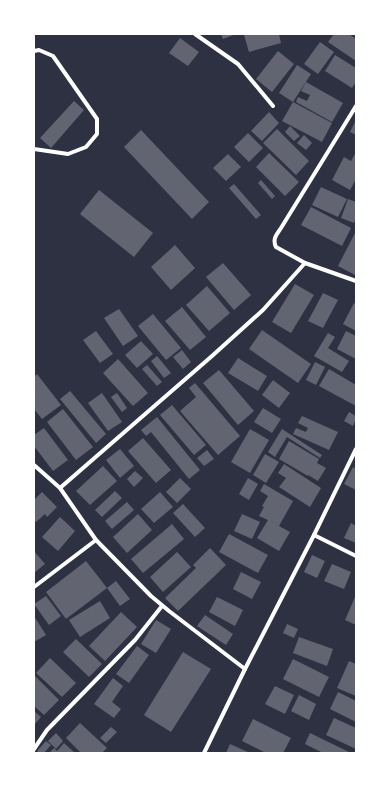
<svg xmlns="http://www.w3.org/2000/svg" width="390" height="787" font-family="'Golos Text',sans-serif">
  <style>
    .building { fill: #626471 }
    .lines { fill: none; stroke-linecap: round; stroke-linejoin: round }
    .minor { stroke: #fff; stroke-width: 4 }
  </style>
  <rect width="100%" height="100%" fill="#2d3142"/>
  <g class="building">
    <path d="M221,34H236L223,39Z"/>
    <path d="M248,34H279L281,43L249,52L244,35Z"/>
    <path d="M334,34H349L356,39V61L328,42Z"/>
    <path d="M180,38L199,52L188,66L169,53Z"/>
    <path d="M320,42L334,52L318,74L304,64Z"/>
    <path d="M278,51L294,64L272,92L256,79Z"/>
    <path d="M335,55L356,68V82L352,88L325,71Z"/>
    <path d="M297,65L311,74L293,102L279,93Z"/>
    <path d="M306,82L343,103L332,122L296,102L298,97L307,101L310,95L301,91Z"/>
    <path d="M74,101L84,110L51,148L40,138Z"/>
    <path d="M293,102L332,123L322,142L282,121Z"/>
    <path d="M269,112L279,123L262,141L251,131Z"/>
    <path d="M356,120V135L350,132Z"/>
    <path d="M290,126L300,136L294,141L285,132Z"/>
    <path d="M277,129L309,161L296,175L263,143Z"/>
    <path d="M141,130L209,202L192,219L124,147Z"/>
    <path d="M248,133L263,148L249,162L234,147Z"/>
    <path d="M304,135L312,143L306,150L297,143Z"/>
    <path d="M356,152V179L350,190L332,180L344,157L351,161Z"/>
    <path d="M269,153L299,182L285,196L256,167Z"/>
    <path d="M228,154L241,167L226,181L213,168Z"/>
    <path d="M261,180L275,196L272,199L258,183Z"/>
    <path d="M234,184L261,215L256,219L229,188Z"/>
    <path d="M321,187L347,199L338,217L312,205Z"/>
    <path d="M99,190L153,233L134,257L80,214Z"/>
    <path d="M348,199L356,202V218L354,223L341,218Z"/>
    <path d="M311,207L351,228L342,246L301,225Z"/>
    <path d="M356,231V272L355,275L338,266Z"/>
    <path d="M175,245L195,268L171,290L151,267Z"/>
    <path d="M223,263L251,295L234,310L206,277Z"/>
    <path d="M295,284L314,295L291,333L272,322Z"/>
    <path d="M207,286L230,313L209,331L186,305Z"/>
    <path d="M323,293L338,300L323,328L308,321Z"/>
    <path d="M354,303L356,304V331L343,324Z"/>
    <path d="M182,307L206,337L190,350L165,321Z"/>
    <path d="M119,309L138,336L123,346L104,318Z"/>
    <path d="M153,314L181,348L166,360L138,326Z"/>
    <path d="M262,330L311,364L298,383L249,349Z"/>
    <path d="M96,331L113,354L100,363L83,340Z"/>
    <path d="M346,331L356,336V359L337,349Z"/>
    <path d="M328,333L335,337L328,348L349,361L342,372L314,356Z"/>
    <path d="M141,341L153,354L137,368L125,355Z"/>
    <path d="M182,350L191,362L183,369L173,357Z"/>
    <path d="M157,356L171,373L164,378L151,361Z"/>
    <path d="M238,358L267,376L258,391L228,373Z"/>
    <path d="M118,359L148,393L133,406L103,373Z"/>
    <path d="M315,362L325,367L316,385L306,380Z"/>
    <path d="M147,365L162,382L157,386L142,369Z"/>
    <path d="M329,369L356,385V406L319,386Z"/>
    <path d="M219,370L254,411L238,425L203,383Z"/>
    <path d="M37,374L61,405L42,419L34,409V377Z"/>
    <path d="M273,380L290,393L279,408L262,395Z"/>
    <path d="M195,383L240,436L218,455L180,411L196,397L189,388Z"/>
    <path d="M70,391L106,434L96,443L60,399Z"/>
    <path d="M102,393L122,422L108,431L88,403Z"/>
    <path d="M117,393L127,408L122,412L111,397Z"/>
    <path d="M172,405L206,445L194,455L160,415Z"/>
    <path d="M263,408L281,419L272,433L254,422Z"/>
    <path d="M63,409L93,447L76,460L47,422Z"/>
    <path d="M349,412L356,416V419L353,426L344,421Z"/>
    <path d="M302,416L338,432L329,450L293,434L296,428L306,432L308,428L298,423Z"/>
    <path d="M157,417L200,470L189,479L151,432L146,436L141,430Z"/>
    <path d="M44,428L68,460L53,471L34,446V435Z"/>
    <path d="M250,429L269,440L250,473L231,462Z"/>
    <path d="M282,429L322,455L320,458L287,437L275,457L268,452Z"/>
    <path d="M143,438L171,470L156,483L128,451Z"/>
    <path d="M289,441L319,459L317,463L326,468L318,481L308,475V476L279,459Z"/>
    <path d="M120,449L134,466L120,478L106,460Z"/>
    <path d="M207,450L214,459L204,466L197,458Z"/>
    <path d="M265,454L279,462L266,483L253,475Z"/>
    <path d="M284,464L321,488L310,507L279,487L286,478L278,473Z"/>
    <path d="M103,466L117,481L90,505L76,491Z"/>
    <path d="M353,467L356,469V490L344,484Z"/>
    <path d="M135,471L143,478L134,487L127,479Z"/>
    <path d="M180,478L191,489L177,503L166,492Z"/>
    <path d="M248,478L258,484L249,500L239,494Z"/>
    <path d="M264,484L293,501L279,526L290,532L279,551L257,538L268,520L259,516L264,507L262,506L268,496L260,491Z"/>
    <path d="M115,491L122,498L102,517L95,510Z"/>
    <path d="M42,492L57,507L47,517L45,514L36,522L34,520V500Z"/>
    <path d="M160,492L173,507L154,523L141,509Z"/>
    <path d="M127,502L134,510L112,529L105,521Z"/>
    <path d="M183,504L205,528L195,537L173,513Z"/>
    <path d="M138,514L152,530L127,553L113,537Z"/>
    <path d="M242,514L260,522L252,539L234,531Z"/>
    <path d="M60,517L75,531L58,551L42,537Z"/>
    <path d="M351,523L356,526V543L344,538Z"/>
    <path d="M172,524L184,539L143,573L131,559Z"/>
    <path d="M229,534L268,555L258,573L219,552Z"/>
    <path d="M210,548L226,565L178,611L165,598L196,568L193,565Z"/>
    <path d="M34,551L45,564L34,573Z"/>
    <path d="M177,552L191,567L163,592L150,577Z"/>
    <path d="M312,555L325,561L317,578L304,572Z"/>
    <path d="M86,561L107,588L66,619L46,592Z"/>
    <path d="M332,564L351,572L344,589L324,581Z"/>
    <path d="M241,572L261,582L252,599L233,589Z"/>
    <path d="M116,581L130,599L120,606L107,588Z"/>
    <path d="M46,596L61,616L49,625L34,604Z"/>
    <path d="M217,597L243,610L235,626L209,612Z"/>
    <path d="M355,597L356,598V625L345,620Z"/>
    <path d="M100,601L110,618L80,637L69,620Z"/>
    <path d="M121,612L137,627L105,661L89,646Z"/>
    <path d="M205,615L233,634L226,645L197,626Z"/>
    <path d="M34,616L46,635L34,642Z"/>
    <path d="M156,620L171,629L156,653L141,644Z"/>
    <path d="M287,624L298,629L294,638L283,633Z"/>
    <path d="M299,637L333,649L327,666L293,653Z"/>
    <path d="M76,639L102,664L89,677L63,652Z"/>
    <path d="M137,646L149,655L129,683L116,674Z"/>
    <path d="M183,652L211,669L171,732L144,715Z"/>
    <path d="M50,658L76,683L62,697L36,673Z"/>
    <path d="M293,659L329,677L319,697L283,679Z"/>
    <path d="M349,661L356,664V696L337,688Z"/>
    <path d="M34,675L59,700L44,715L34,706Z"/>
    <path d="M113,678L123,686L112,702L121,709L114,718L94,704Z"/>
    <path d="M275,686L294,695L285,714L265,704Z"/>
    <path d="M338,692L356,701V722L330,709Z"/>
    <path d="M299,695L316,704L309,720L291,711Z"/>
    <path d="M34,711L41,717L34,725Z"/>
    <path d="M334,718L356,728V749L326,735Z"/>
    <path d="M253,719L291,738L283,753H266L242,741Z"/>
    <path d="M80,723L107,748L102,753H81L66,738Z"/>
    <path d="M111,727L117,732L106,743L100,738Z"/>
    <path d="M56,733L63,741L56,749L48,741Z"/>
    <path d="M310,733L351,753H323L305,744Z"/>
    <path d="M46,741L51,745L44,753H40L37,751Z"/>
    <path d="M64,743L75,753H49L54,748L57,751Z"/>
    <path d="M230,744L250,753H226Z"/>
  </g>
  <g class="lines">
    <g class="minor">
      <path d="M195,34L238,64L273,106"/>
      <path d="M34,51L39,50L53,56L97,119V134L86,147L68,154L34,149"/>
      <path d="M356,106L326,155L281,228C277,234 272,239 276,247L305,263L356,281"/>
      <path d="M34,465L60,488L96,540L151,596L169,611L245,669"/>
      <path d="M60,488L212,356L263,310L305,263"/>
      <path d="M314,535L356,556"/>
      <path d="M34,587L96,540"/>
      <path d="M34,749L47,730L135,640L162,606"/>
      <path d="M204,753L245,669L314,535L356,449"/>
    </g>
  </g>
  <rect width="390" height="787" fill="none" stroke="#ffffff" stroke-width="70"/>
</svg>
